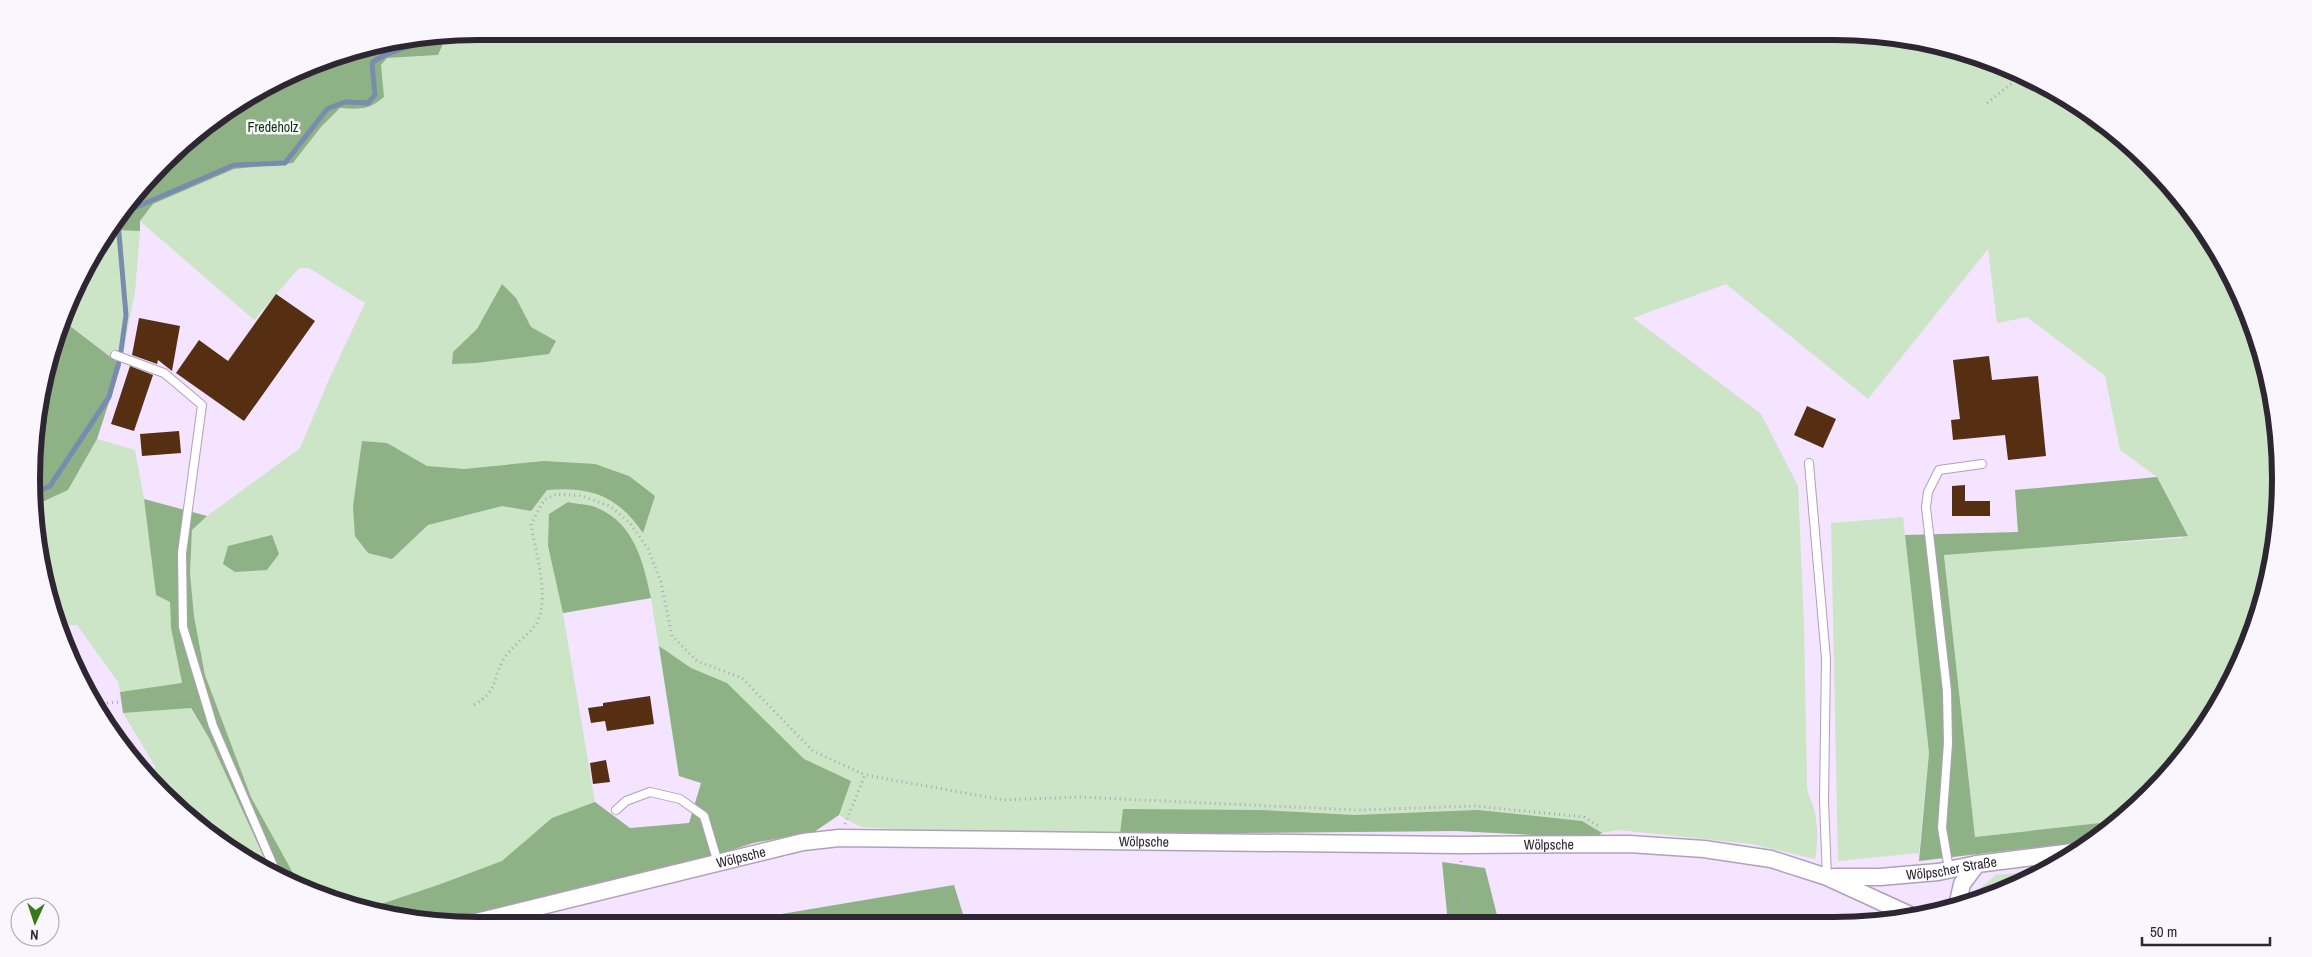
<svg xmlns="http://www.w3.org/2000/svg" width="2312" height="957" font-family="'Archivo Narrow',sans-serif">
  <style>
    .green { fill: #cce5c6 }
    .forest { fill: #8eb186 }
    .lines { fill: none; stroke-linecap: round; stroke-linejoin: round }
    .stream { stroke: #788cae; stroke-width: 5 }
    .building { fill: #562f12 }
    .service-casing { stroke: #b19fbe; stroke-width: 10 }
    .minor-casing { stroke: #b19fbe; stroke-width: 19 }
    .path { stroke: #afa2b8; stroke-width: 3; stroke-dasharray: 1 4; stroke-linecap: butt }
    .service { stroke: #fff; stroke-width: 8 }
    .minor { stroke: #fff; stroke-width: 16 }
    .labels { text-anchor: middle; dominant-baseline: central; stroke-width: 5; stroke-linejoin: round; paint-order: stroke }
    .park-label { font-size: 14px; fill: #093900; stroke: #faf6fd }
    .street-label { font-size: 14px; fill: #2e2733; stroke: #faf6fd }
    .rim { fill: none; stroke: #2e2733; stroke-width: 6 }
  </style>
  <rect width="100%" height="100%" fill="#f4e4ff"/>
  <g class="green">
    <path d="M479,31H1834L1977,55L2057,91L2128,142L2188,206L2234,280L2265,362L2280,449L2277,537L2257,622L2205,727L2128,815L2118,821L1975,837L1944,554L2183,538L2157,477L2120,450L2105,376L2027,317L1997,323L1988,249L1868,399L1726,284L1633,318L1761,414L1798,486L1804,623L1807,786C1808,796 1812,801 1814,809C1818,821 1818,848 1815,859L1752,844L1618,830L1602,833L1594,838L1457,831L1120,834L923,831L861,827L839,815L679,776L651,598L563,613L595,802L572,831L568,868L382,910L335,902L298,882L251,797L205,675L194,616L190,573L192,530L207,516L300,448L331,375L365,303L309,268H299L254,320L140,221L153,204L234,169L293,163L321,127L340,108L362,109L381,65L387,58L438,55L446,37Z"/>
    <path d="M113,228L114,230L140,231L135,292L121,365L62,320L91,255Z"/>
    <path d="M97,439L135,450L144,499L156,595L170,601L171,628L182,684L120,692L118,682L77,625H62L40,565L38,504L68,490Z"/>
    <path d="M1903,517L1929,753L1919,853L1838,861L1831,523Z"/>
    <path d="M190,708L209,738L268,866L206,833L143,774L156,768L123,713Z"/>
    <path d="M2046,870L2031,880L1981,895L1980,888L1996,875Z"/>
  </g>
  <g class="forest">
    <path d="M446,37L438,55L387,58L381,65L384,97C367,111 360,109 340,108L321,127L293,163L234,169L153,204L140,221V231L114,230L184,142L255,91L334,55Z"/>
    <path d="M2077,105L2100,122L2097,132L2087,125Z"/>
    <path d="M502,284L516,298L531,327L556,341L549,354L476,363L452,364L453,352L477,329Z"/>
    <path d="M62,320L121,365L97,439L68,490L38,504L35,420L55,335Z"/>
    <path d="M362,441L387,443L427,466L464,469L544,461L595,464L629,476L655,496L643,533C618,496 591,486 547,490L531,511L502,506L428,525L392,559L368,553L355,536L353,506Z"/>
    <path d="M2157,477L2188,536L1944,555L1975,837L2118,821L2090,841L1919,861L1929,753L1905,535L2018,532L2015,490Z"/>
    <path d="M144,499L207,516L192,530L190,573L194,616L205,675L251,797L298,882L268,866L209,738L191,708L123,713L120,692L182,683L171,628L170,602L156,595Z"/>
    <path d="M568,502C576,504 587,504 595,507C634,522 643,561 651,598L563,613L548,546L549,514Z"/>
    <path d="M272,535L279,554L267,570L235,572L223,564L228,546Z"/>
    <path d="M659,646L691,668L727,683L804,759L851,781L839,815L814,832L753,843L503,926H478L369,908L438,885L502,861L552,818L595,802L630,828L689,823L701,783L679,776Z"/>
    <path d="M1123,809L1261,810L1354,815L1478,810L1582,821L1602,833L1594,838L1457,831L1120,834Z"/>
    <path d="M1442,862L1485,868L1499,923H1448Z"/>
    <path d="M954,885L966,924L716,925Z"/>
  </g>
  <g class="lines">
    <g class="stream">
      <path d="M127,211L234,165L285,163L327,109L345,102L368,103L375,95L372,63C382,53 410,47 426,40"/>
      <path d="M37,492L50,486L109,397L120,358L126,315L118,222"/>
    </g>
  </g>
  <g class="building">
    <path d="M276,294L315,321L244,421L176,373L199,340L228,361Z"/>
    <path d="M139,318L180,326L172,371L158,360L157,364L132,355Z"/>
    <path d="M1989,356L1992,380L2038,376L2046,456L2008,460L2005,435L1953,440L1951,420L1960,419L1953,360Z"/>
    <path d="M130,366L153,375L134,431L111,424Z"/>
    <path d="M1807,406L1836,419L1823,448L1794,435Z"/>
    <path d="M179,431L181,453L142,456L140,434Z"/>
    <path d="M1965,485V501H1990V516H1952V486Z"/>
    <path d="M650,696L654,724L607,731L605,721L591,723L588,708L603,706V703Z"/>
    <path d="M606,760L610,782L593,784L590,763Z"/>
  </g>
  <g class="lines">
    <g class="service-casing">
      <g id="service">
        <path d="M115,355L164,373L202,405L182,553L183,627L213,726L275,870"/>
        <path d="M1809,463L1826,659L1824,801L1827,877"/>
        <path d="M616,810L626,801L650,792L680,799L704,816L718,863"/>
        <path d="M1949,869L1942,828L1948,743L1947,691L1926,507L1928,492L1939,470L1982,464"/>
      </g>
    </g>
    <g class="minor-casing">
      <g id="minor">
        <path id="s1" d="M1834,877H1880L1938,872L1977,864L2073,852"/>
        <path d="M1958,902L1962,884L1977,864"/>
        <path id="s2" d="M468,924L803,842L839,838L1460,845L1629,844L1704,849L1771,859L1827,877L1912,916"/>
      </g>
    </g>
    <g class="path">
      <path d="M1987,103L2022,75"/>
      <path d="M92,704L194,697"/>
      <path d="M474,705C499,689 491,684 502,662C510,647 523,640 533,628C553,606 535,551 531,524L544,500L557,494L582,496L610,506L630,523L648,549L661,582L672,636L697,661L742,678L813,751L865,775"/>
      <path d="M845,824L865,775L1004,800L1078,797L1357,810L1475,806L1584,817L1600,827"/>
      <path d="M1461,861L1464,923"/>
    </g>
    <use href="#service" class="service"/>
    <use href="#minor" class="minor"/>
  </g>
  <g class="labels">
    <g class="park-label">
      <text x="273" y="127">Fredeholz</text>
    </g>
    <g class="street-label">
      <text stroke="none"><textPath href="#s2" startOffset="686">Wölpsche</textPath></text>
      <text stroke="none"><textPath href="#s2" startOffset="1091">Wölpsche</textPath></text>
      <text stroke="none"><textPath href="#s2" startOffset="281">Wölpsche</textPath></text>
      <text stroke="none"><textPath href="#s1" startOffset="118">Wölpscher Straße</textPath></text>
    </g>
  </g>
  <path d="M0 0H2312V957H0ZM478 40H1834A438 438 0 0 1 2272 478V479A438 438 0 0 1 1834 917H478A438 438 0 0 1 40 479V478A438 438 0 0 1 478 40Z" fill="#faf6fd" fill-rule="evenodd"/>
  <path class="rim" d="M478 40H1834A438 438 0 0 1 2272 478V479A438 438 0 0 1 1834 917H478A438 438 0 0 1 40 479V478A438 438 0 0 1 478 40Z"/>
  <g transform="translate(35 922) rotate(183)"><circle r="24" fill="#faf6fd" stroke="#a8a3ac"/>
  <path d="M0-4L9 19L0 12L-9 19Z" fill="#377a1b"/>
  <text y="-8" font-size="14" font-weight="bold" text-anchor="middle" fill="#2e2733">N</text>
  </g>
  <path d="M2142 937v8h128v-8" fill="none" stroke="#2e2733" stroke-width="2.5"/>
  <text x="2150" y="937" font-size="15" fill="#2e2733" stroke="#faf6fd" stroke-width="4" paint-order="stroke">50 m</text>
</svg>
